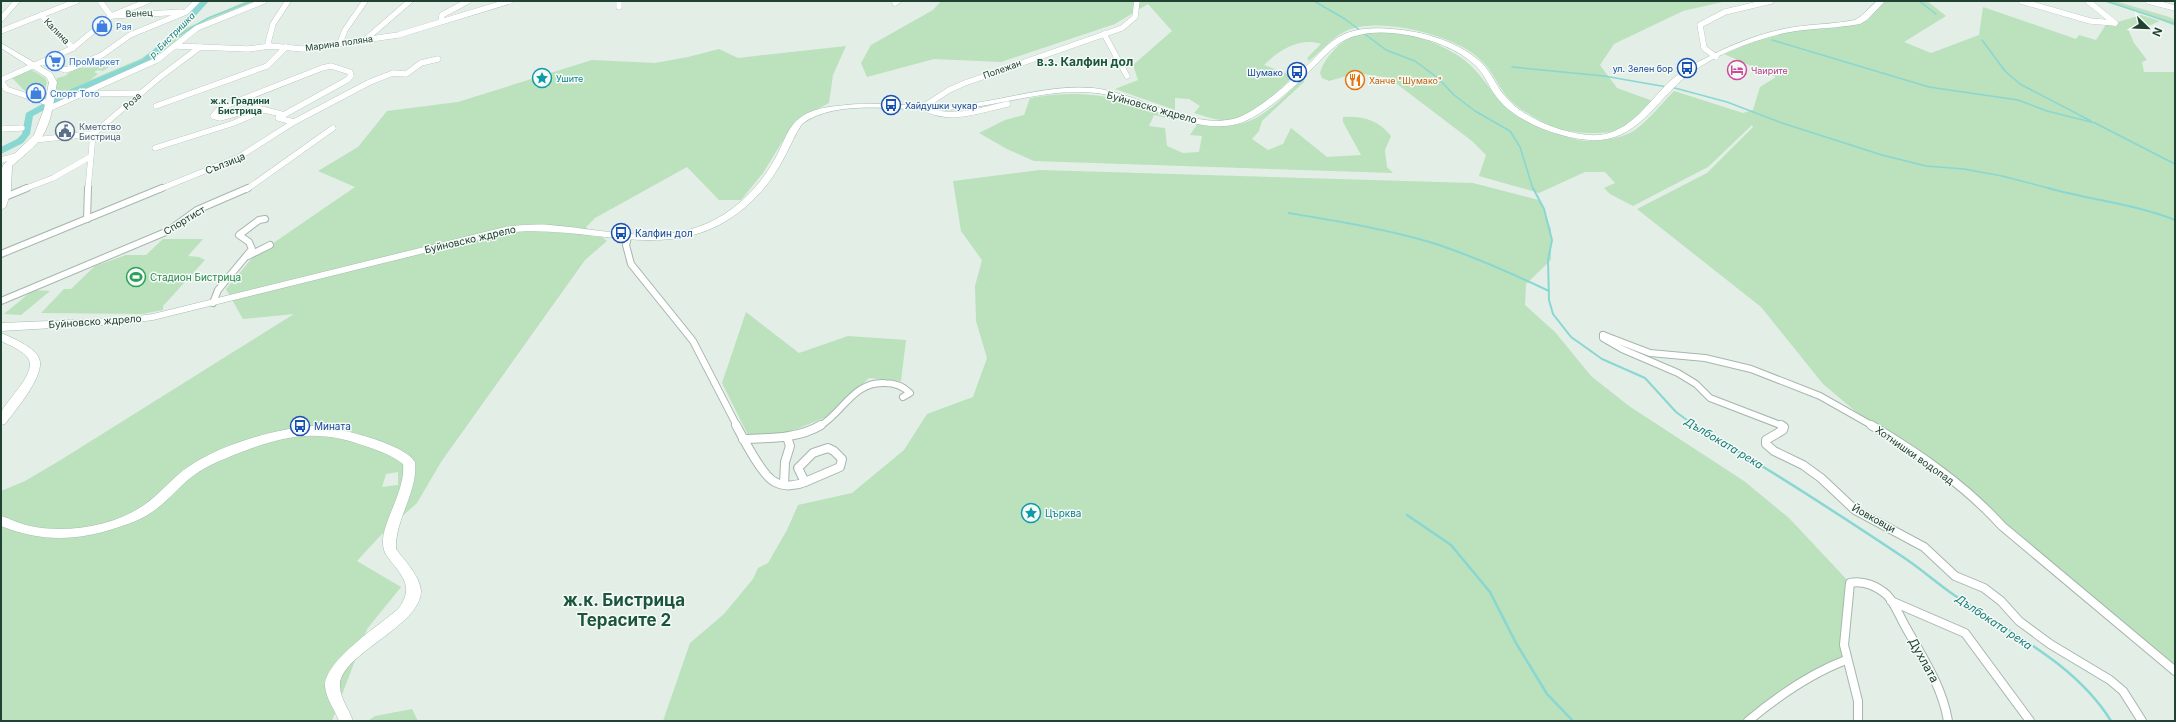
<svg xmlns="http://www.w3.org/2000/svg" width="2176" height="722" font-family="Inter,sans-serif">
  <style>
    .green { fill: #bbe1bd; fill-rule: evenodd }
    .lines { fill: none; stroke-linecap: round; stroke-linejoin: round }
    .stream-far2 { stroke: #88d7d3; stroke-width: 1.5 }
    .stream-far1 { stroke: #88d7d3; stroke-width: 2 }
    .stream { stroke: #88d7d3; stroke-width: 2.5 }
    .river { fill: #88d7d3; fill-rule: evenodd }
    .street-far2-casing { stroke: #a5b7ad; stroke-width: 6 }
    .street-far1-casing { stroke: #a5b7ad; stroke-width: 8 }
    .street-casing { stroke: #a5b7ad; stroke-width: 10 }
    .secondary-casing { stroke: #a4beaf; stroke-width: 1 }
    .street-far2 { stroke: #fff; stroke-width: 5.5 }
    .street-far1 { stroke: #fff; stroke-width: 6 }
    .street { stroke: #fff; stroke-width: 8 }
    .secondary { fill: #fff; fill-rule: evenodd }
    .labels { text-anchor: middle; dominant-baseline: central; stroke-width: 3; stroke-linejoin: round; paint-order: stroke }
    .far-street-label { font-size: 9px; fill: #214132; stroke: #f4faf6 }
    .far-shop-label { font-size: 9px; fill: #366cbe; stroke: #f4faf6; text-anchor: start }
    .far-water-label { font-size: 9px; font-style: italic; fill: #167c79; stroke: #f4faf6 }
    .far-transit-label { font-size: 9px; fill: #164399; stroke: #f4faf6; text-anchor: end }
    .far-hotel-label { font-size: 9px; fill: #b23c85; stroke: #f4faf6; text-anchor: start }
    .far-culture-label { font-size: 9px; fill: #0d838f; stroke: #f4faf6; text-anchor: start }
    .far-food-label { font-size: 9px; fill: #c56008; stroke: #f4faf6; text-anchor: start }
    .far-neighbourhood-label { font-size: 9px; font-weight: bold; fill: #1b553b; stroke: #f4faf6 }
    .far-service-label { font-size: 9px; fill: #4e5e75; stroke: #f4faf6; text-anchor: start }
    .street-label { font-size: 10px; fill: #214132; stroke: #f4faf6 }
    .transit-label { font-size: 10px; fill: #164399; stroke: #f4faf6; text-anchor: start }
    .leisure-label { font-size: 10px; fill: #27864d; stroke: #f4faf6; text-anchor: start }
    .culture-label { font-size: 10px; fill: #0d838f; stroke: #f4faf6; text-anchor: start }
    .water-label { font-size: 11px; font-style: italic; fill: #167c79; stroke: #f4faf6 }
    .far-district-label { font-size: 12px; font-weight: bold; fill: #1b553b; stroke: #f4faf6 }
    .near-street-label { font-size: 12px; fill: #214132; stroke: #f4faf6 }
    .near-district-label { font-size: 17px; font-weight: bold; fill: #1b553b; stroke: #f4faf6 }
  </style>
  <rect width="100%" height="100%" fill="#e3eee7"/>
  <g class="green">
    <path d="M246,1H263L188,31L162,55L145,64L89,87L51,106L57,78L65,76L75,68L109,67L103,71L98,70L94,72L98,74L90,80L140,59L184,29Z"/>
    <path d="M941,1H1727L1683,11L1614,44L1600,65L1617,88L1653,101C1642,112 1632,124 1618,130C1605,135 1571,133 1558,129C1544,124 1518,109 1509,99C1496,84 1493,69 1476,56C1450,34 1375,15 1344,32C1332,38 1320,52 1309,61L1307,58L1321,44C1300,37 1279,50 1264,65L1294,76C1277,91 1256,116 1234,120C1220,122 1207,117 1194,113L1200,106L1189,99L1175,98V110L1115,89L1138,80L1133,65L1172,31L1148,4L1115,24L1001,62L934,59L867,77L861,63L871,45L933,10Z"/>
    <path d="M1881,1H1927L1946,16L1904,42L1931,53L1979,35L1983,7L2076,39L2079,35L2096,40L2107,23H2115L2141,15L2160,21L2141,29H2128L2134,43L2147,60L2142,62L2144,72H2175V671L1982,504L1873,426L1823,384L1761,307L1637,209L1707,173L1753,127L1752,125L1708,167L1633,206L1610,194L1604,188L1615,183L1605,172H1585L1539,193L1479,176L1486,155L1472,141L1389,78L1357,73L1329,81L1322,78L1320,73C1323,63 1327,58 1334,50C1365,16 1423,34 1457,55C1480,69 1489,91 1507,108C1521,121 1560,136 1579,140C1595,143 1622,139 1635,130C1648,121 1662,103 1674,91L1743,113L1753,110L1760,87L1776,77L1724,54L1772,34L1857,22Z"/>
    <path d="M2102,1H2115L2169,17L2175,20V26L2143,13Z"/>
    <path d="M846,46L833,75L829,103L795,121L763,173L741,200H719L687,167L595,218L586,227L591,236L602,237L607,241L585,260L441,462L417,503L380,536L357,561L401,587L367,629L332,721H1V491L25,481L59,461L294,314L243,319L226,289L253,257L355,187L318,171L358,147L387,111L458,102L592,60L655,63L688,57L719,49L738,58ZM398,472V485L382,487L386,474Z"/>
    <path d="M30,69L45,78L47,83L42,98L26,92L11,77Z"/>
    <path d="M1304,78V82L1262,121L1259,131L1252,139L1268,150L1283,144L1291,128L1327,157L1361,155L1343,122V117C1364,116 1378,120 1391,136L1385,150L1387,167L1393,173L1034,161L1007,149L979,133L1005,120L1024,115L1030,98C1088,88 1120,98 1174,116L1171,119L1154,115L1149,126L1165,128L1167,146L1183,153L1199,152L1202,136L1190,135L1198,123C1254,133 1266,112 1304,78Z"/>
    <path d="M1040,170L1473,183L1539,200L1551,229V260L1526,284L1525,305L1555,332L1591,376L1629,406L1744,481L1789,518L1850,583L1846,660L1822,668L1748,721H663L690,643L724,614L753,579L758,568L768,563L787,530L798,505L852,493L904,450L927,414L973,397L987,358L976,321L975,286L982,260L961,231L953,181Z"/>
    <path d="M163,239H203L188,256L199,257L205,260L163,306V310L142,314L41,313L64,289H71L95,266L126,255H146Z"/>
    <path d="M33,290L50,291L21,315L4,314Z"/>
    <path d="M746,312L799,353L848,336L906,340L901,381L869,378L829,416L784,434L748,435L722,383Z"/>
    <path d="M412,709L418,721H368L375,716Z"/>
  </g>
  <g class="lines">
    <g class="stream-far2">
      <path d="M1314,1L1345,19L1386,50L1415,61L1438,78L1454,95L1475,111L1510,131L1520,147L1533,189"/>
      <path d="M1919,1L1936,14"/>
      <path d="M2106,1L2175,24"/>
      <path d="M1772,40L1929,87L2018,100L2047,111L2095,123"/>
      <path d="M1982,40L2005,71L2020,84L2091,121"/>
      <path d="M166,43L208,18L252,1"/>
      <path d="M1512,67L1604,76L1667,87"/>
      <path d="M1671,87L1727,102L1782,123L1882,155L1926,166L1964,169L2002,176L2052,189"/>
      <path d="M2095,123L2175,164"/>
    </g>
    <g class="stream-far1">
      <path d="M1533,188L1544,209L1552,240L1548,260L1549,300L1553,314L1571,337L1602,359L1645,378L1676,412L1695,426"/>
      <path d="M2048,188C2090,200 2135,204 2175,220"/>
      <path d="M1289,213C1337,221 1386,229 1433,243C1473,256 1511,273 1549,291"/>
    </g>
    <g class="stream">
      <path d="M1693,425C1765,466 1834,511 1903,557C1921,569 1937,583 1954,595C2009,632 2076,664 2111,721"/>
      <path d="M1407,515L1451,545L1490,592L1516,643L1547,694L1573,721"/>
    </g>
    <path class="river" d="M201,1H209L169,45L149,63L70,96L33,116L30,134L23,143L1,154V147L17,139L22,134L26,113L64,92L143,59L163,41Z"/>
    <g class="street-far2-casing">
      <g id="street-far2">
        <path d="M100,1L111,16L182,12"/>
        <path d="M619,1V7"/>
        <path d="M2021,1L2090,21L2115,23"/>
        <path d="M2088,1L2115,23"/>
        <path d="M2148,1L2175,8"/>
        <path d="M895,3L898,1"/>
        <path d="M41,15L73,48"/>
        <path d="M1,19L17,1"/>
        <path d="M441,21L442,15L468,1"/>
        <path d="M1,31L77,1"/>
        <path d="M1104,34L1127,76"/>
        <path d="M366,39L410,1"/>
        <path d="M340,43L345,30L365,1"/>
        <path d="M175,46L248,49L270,46L303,49L398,35L510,1"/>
        <path d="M270,46L268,43L273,24L288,1"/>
        <path d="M1716,57L1704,48L1700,25L1725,12L1771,1"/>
        <path d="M43,62L65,70L72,68L102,55L130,35L186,12L197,1"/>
        <path d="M1,80L73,48L111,16L148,1"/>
        <path d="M1,81L6,89L48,103"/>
        <path d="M83,94L141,93"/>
        <path d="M1008,104C981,110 948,123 923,107L949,90L965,83L1122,28L1135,17L1137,1"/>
        <path d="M156,106L267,66L286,47"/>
        <path d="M48,109L157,60L197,28L264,1"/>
        <path d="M281,114L257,108L220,118L213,116L220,108L322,68L331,66L350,72L351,76L347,80L278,118L294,122"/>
        <path d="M1,129L22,128"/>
        <path d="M34,140L93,134"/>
        <path d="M155,148L234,123L264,110"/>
        <path d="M1,160L16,156"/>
        <path d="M24,189L53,178L90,157"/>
        <path d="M88,189L93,134L160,77L200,47"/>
        <path d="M160,189L239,157L294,122L370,82L393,73L406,74L421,63L438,59"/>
        <path d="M247,189L333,128"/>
      </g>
    </g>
    <g class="street-far1-casing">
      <g id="street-far1">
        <path d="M5,197L27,188"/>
        <path d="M87,219L88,188"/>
        <path d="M628,237L626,245L631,264L693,341L737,426"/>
        <path d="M1,254L162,188"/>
        <path d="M248,256L270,245"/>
        <path d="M1,301L168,231L197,210L248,188"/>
        <path d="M213,303L218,290L252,249L249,242L239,235L259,220L265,219"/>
        <path d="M1603,335V338L1622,349L1678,373L1696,384L1710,398L1783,426"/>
        <path d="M1603,335L1650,353L1705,358L1751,369L1820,396L1873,426"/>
        <path d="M820,426C843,412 854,381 885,383C894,383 903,386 910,393L903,397"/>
      </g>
    </g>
    <g class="street-casing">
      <g id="street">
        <path d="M736,425C743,438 762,476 775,482C784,487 796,486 805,482"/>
        <path d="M1781,425L1784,427L1783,430L1766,440V444L1774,451L1803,465L1821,478L1855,510L1924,547L1955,576L1984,588L2001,601L2019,621L2050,644L2110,680L2123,691L2142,721"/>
        <path d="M1871,425C1918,453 1965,485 2002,526L2175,671"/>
        <path d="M743,439C769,438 798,439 821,425"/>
        <path d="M828,448L834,451L842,459L840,467L805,482L798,468L813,453Z"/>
        <path d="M784,484L785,462L790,446L787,437"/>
        <path d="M1891,601L1965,633L2030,721"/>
        <path d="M1748,721C1778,696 1809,674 1846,660"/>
        <path d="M1858,721V701L1844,645L1850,583C1863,580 1877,586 1887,595C1894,602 1899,615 1904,624C1921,655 1942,685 1948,721"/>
      </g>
    </g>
    <g class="secondary-casing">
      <g id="secondary">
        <path d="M1877,1H1885L1867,20L1860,24C1839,28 1817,28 1796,31C1759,37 1717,53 1688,75C1659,97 1640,137 1600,140C1569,142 1519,124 1499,100C1490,90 1486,76 1476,66C1459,49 1430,39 1407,35C1391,32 1371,31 1355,36C1336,41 1323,58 1309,72C1297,84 1284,96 1270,106C1259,114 1247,122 1233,125C1186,133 1142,99 1097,93C1046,87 996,108 946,110C903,112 838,97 802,124C795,134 791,145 785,156C778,170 769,183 759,194C682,276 598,221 505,233L153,320L122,324L1,331V323L122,318L153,314L505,227C520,225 535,224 550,225C603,229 657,246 708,223C737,210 762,184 777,155C784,142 788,126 801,117C811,110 824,107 837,106C877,100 918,108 958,105C1004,101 1048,84 1093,88C1138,93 1189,129 1233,119C1245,116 1256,108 1266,101C1282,89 1297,75 1312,61C1319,54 1326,45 1334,40C1350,28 1373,27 1392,29C1421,31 1454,40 1477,59C1490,68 1494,83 1504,95C1522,119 1570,137 1599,135C1631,132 1649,101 1670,81C1680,73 1690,65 1702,60C1730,45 1762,32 1794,27C1814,24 1835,24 1855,20L1861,16Z"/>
        <path d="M1,43L52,73L57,82C54,99 52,122 42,137C34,148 22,157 12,166L11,190L6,207L1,210V171L3,165L34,135L44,109L49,82L46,77L1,48Z"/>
        <path d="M1,333C9,336 17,340 24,344C30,348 39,353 40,362C42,379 15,411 5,424L1,425C1,422 0,416 1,413C6,400 38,373 28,358C22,350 9,345 1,341Z"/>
        <path d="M314,426C336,427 404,443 415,462C418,493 395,518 396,549C405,561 420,576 421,591C421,626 342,653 340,684C339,697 349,709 353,721H339C335,710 326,699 325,686C325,660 380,625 398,609C414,588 404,578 390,560C388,557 385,554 384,550C377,527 406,494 403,464C393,456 380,451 368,447C323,430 292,433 247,450C231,456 215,462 200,471C182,482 170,500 152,512C141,520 128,524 116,528C77,541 40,542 1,526V516C11,519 20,524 30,526C65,534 115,526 144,505C160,494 172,478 188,467C219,445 277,428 314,426Z"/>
      </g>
    </g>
    <use href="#street-far2" class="street-far2"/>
    <use href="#street-far1" class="street-far1"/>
    <use href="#street" class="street"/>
    <use href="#secondary" class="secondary"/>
  </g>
  <defs>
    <g id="shop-ring" transform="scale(1)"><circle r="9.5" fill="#f4faf6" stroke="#3f7fe0" stroke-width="1.5"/><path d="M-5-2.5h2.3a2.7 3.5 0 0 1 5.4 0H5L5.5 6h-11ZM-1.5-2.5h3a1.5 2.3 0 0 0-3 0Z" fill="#3f7fe0"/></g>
    <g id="supermarket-ring" transform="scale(1)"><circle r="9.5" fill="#f4faf6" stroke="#3f7fe0" stroke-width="1.5"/><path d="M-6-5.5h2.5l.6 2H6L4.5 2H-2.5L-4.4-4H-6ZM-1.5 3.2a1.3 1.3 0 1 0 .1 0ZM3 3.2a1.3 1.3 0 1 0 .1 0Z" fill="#3f7fe0"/></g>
    <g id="bus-ring" transform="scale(1)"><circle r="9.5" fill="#f4faf6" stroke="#1a4fb4" stroke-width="1.5"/><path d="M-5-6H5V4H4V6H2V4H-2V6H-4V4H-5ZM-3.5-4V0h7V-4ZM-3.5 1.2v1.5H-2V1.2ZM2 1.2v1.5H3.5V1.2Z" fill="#1a4fb4"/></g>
    <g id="hotel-ring" transform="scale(1)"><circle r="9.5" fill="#f4faf6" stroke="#d1479c" stroke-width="1.5"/><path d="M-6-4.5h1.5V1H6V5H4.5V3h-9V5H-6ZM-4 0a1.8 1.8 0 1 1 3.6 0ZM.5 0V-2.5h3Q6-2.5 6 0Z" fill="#d1479c"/></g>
    <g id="sight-ring" transform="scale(1)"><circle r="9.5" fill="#f4faf6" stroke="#0f9aa8" stroke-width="1.5"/><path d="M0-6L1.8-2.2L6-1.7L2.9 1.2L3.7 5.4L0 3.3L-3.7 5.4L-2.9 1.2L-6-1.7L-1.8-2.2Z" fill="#0f9aa8"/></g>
    <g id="restaurant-ring" transform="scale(1)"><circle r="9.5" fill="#f4faf6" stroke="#e8710a" stroke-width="1.5"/><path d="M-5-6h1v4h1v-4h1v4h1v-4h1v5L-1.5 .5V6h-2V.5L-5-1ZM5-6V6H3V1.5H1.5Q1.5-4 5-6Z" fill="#e8710a"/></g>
    <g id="civic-ring" transform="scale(1)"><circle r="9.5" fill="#f4faf6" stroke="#5c6f8a" stroke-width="1.5"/><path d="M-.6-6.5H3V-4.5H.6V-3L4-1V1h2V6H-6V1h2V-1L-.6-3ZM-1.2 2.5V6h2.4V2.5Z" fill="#5c6f8a"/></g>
    <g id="stadium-ring" transform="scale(1)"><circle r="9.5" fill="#f4faf6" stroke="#2e9e5b" stroke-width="1.5"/><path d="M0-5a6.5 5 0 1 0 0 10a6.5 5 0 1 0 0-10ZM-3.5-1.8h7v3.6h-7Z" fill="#2e9e5b"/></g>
  </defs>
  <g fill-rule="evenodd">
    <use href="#shop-ring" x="102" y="26"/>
    <use href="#supermarket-ring" x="55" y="61"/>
    <use href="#bus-ring" x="1687" y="68"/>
    <use href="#hotel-ring" x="1737" y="70"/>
    <use href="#bus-ring" x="1297" y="72"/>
    <use href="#sight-ring" x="542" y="78"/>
    <use href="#restaurant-ring" x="1355" y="80"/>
    <use href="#shop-ring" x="36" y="93"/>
    <use href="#bus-ring" x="891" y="105"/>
    <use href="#civic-ring" x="65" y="131"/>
    <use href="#bus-ring" x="621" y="233"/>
    <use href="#stadium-ring" x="136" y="277"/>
    <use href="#bus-ring" x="300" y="426"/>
    <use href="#sight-ring" x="1031" y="513"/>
  </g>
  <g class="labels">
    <g class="far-street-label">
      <text transform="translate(139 13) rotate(-3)">Венец</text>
      <text transform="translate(57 31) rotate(46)">Калина</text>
      <text transform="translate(339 43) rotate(-8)">Марина поляна</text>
      <text transform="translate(1002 69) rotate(-20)">Полежан</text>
      <text transform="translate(132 101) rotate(-42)">Роза</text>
    </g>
    <g class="far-shop-label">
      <text x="116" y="26">Рая</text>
      <text x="69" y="61">ПроМаркет</text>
      <text x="50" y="93">Спорт Тото</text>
    </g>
    <g class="far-water-label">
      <text transform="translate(172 35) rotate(-45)">р. Бистришка</text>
    </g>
    <g class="far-transit-label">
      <text x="1673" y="68">ул. Зелен бор</text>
      <text x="1283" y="72">Шумако</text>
      <text x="905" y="105" text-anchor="start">Хайдушки чукар</text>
    </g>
    <g class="far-hotel-label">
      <text x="1751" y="70">Чаирите</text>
    </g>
    <g class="far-culture-label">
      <text x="556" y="78">Ушите</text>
    </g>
    <g class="far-food-label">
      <text x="1369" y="80">Ханче "Шумако"</text>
    </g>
    <g class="far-neighbourhood-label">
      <text x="240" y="100">ж.к. Градини<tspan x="240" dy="10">Бистрица</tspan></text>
    </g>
    <g class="far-service-label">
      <text x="79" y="126">Кметство<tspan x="79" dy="10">Бистрица</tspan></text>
    </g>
    <g class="street-label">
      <text transform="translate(1152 107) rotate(16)">Буйновско ждрело</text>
      <text transform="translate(225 163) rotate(-22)">Сълзица</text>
      <text transform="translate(184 220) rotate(-31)">Спортист</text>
      <text transform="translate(470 239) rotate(-13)">Буйновско ждрело</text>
      <text transform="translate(95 321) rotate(-4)">Буйновско ждрело</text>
      <text transform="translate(1915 455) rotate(35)">Хотнишки водопад</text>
      <text transform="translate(1874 518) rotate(29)">Йовковци</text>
    </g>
    <g class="transit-label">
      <text x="635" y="233">Калфин дол</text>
      <text x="314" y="426">Мината</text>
    </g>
    <g class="leisure-label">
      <text x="150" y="277">Стадион Бистрица</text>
    </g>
    <g class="culture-label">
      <text x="1045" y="513">Църква</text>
    </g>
    <g class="water-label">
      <text transform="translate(1724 443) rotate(31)">Дълбоката река</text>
      <text transform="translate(1994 622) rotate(34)">Дълбоката река</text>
    </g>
    <g class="far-district-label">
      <text x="1085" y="61">в.з. Калфин дол</text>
    </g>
    <g class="near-street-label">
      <text transform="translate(1924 660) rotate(61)">Духлата</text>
    </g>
    <g class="near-district-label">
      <text x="624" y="600">ж.к. Бистрица<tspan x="624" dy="20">Терасите 2</tspan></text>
    </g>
  </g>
  <rect width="2176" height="722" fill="none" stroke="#214132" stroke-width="4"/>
  <g transform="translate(2148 28) rotate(113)" stroke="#f4faf6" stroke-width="3" paint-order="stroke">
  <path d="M0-3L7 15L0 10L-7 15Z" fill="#214132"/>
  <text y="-6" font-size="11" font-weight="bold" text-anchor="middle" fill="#214132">N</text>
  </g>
</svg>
